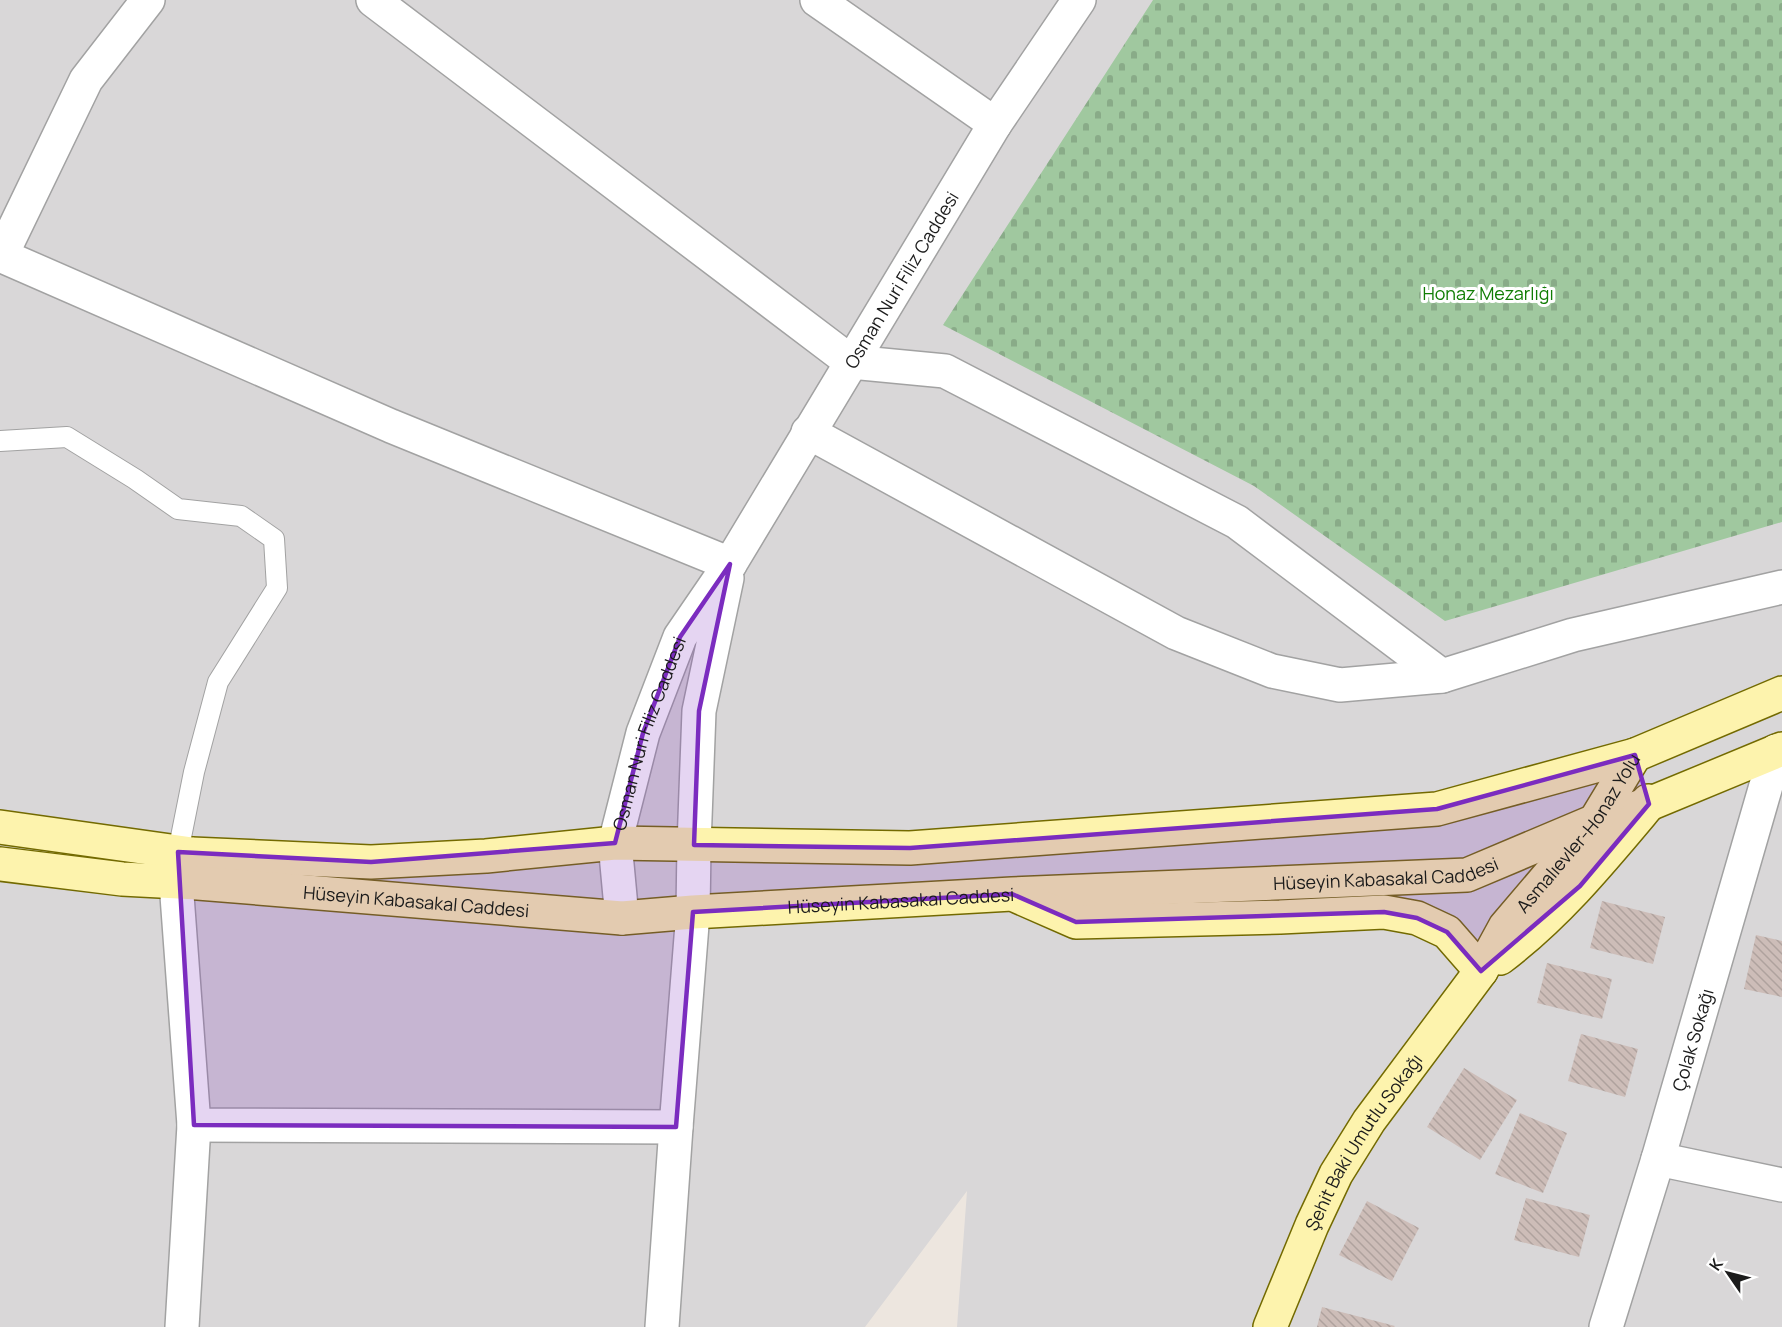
<svg xmlns="http://www.w3.org/2000/svg" width="1782" height="1327" font-family="Manrope,sans-serif">
  <style>
    .residential { fill: #d9d7d8 }
    .cemetery { fill: url(#cemetery-stones) }
    .building { fill: url(#building-back-hatch) }
    .lines { fill: none; stroke-linecap: round; stroke-linejoin: round }
    .service-casing { stroke: #a2a2a2; stroke-width: 22 }
    .minor-casing { stroke: #a2a2a2; stroke-width: 36 }
    .tertiary-casing { stroke: #a2a2a2; stroke-width: 36 }
    .secondary-casing { stroke: #736a00; stroke-width: 36 }
    .service { stroke: #fff; stroke-width: 20 }
    .minor { stroke: #fff; stroke-width: 33 }
    .tertiary { stroke: #fff; stroke-width: 33 }
    .secondary { stroke: #fdf3ad; stroke-width: 33 }
    .marked { fill: #7b2cbf; fill-opacity: 0.2; stroke: #7b2cbf; stroke-width: 4.5; stroke-linejoin: round }
    .labels { text-anchor: middle; dominant-baseline: central; stroke-width: 6; stroke-linejoin: round; paint-order: stroke }
    .street-label { font-size: 18px; fill: #1b1b1b; stroke: #fff }
    .park-label { font-size: 18px; fill: #107d04; stroke: #fff }
  </style>
  <defs>
    <pattern id="cemetery-stones" width="16" height="16" patternUnits="userSpaceOnUse" patternTransform="scale(1.5)"><rect width="16" height="16" fill="#a0c89f"/><path d="M2 7V4a2 2 0 0 1 4 0v3zM10 15v-3a2 2 0 0 1 4 0v3z" fill="#89ab88"/></pattern>
    <pattern id="building-back-hatch" width="6" height="6" patternUnits="userSpaceOnUse" patternTransform="scale(1.5)"><rect width="6" height="6" fill="#cdbdb8"/><path d="M-1 5l2 2M0 0l6 6M5-1l2 2" fill="none" stroke="#afa29e"/></pattern>
  </defs>
  <rect width="100%" height="100%" fill="#ede6df"/>
  <path class="residential" d="M0,0H1782V1327H957L967,1191L865,1327H0Z"/>
  <path class="cemetery" d="M1153,0H1782V522L1445,621L1254,486L943,325Z"/>
  <g class="building">
    <path d="M1602,901L1665,917L1653,964L1590,948Z"/>
    <path d="M1756,935L1782,941V997L1744,989Z"/>
    <path d="M1547,963L1612,979L1602,1019L1537,1003Z"/>
    <path d="M1581,1034L1638,1049L1625,1097L1568,1081Z"/>
    <path d="M1464,1068L1517,1100L1480,1160L1427,1127Z"/>
    <path d="M1520,1113L1567,1133L1543,1193L1495,1174Z"/>
    <path d="M1526,1198L1590,1215L1579,1257L1514,1240Z"/>
    <path d="M1367,1201L1419,1228L1392,1281L1339,1255Z"/>
    <path d="M1322,1307L1395,1326L1394,1327H1317Z"/>
  </g>
  <g class="lines">
    <g class="service-casing">
      <path id="service" d="M0,441L67,437L135,479L178,509L241,516L274,539L277,588L218,682L194,772L178,852"/>
    </g>
    <g class="minor-casing">
      <g id="minor">
        <path d="M373,0L851,362L945,371L1237,522L1442,676"/>
        <path d="M817,0L995,124"/>
        <path d="M0,255L391,426L730,564"/>
        <path d="M1,256L86,80L148,0"/>
        <path d="M808,432L1176,633L1272,671L1340,685L1442,676L1573,635L1782,587"/>
        <path d="M178,853L176,882L194,1125L676,1127L693,912"/>
        <path d="M1658,1159L1782,1185"/>
        <path d="M182,1327L194,1125"/>
        <path d="M662,1327L676,1127"/>
        <path id="s1" d="M1606,1327L1658,1159L1776,751"/>
      </g>
    </g>
    <g class="tertiary-casing">
      <g id="tertiary">
        <path d="M693,912L694,845L699,711L727,578"/>
        <path id="s2" d="M622,918L615,843L643,733L680,637L730,564L995,124L1079,0"/>
      </g>
    </g>
    <g class="secondary-casing">
      <g id="secondary">
        <path d="M0,827L192,854L371,862L486,856L615,843L910,848L1437,809L1635,755L1782,693"/>
        <path id="s3" d="M0,864L122,879L198,883L622,918L693,912L1012,894L1467,875L1595,821L1649,804L1782,749"/>
        <path d="M1019,897L1076,922L1280,917L1384,912L1417,918L1447,932L1481,971"/>
        <path d="M1500,958C1558,914 1602,860 1649,804L1648,801"/>
        <path id="s4" d="M1270,1327L1312,1225L1336,1174L1369,1121L1481,971L1505,927L1595,821L1635,755"/>
      </g>
    </g>
    <use href="#service" class="service"/>
    <use href="#minor" class="minor"/>
    <use href="#tertiary" class="tertiary"/>
    <use href="#secondary" class="secondary"/>
  </g>
  <path class="marked" d="M730,564L699,711L694,845L910,848L1437,809L1635,755L1649,804L1580,886L1481,971L1447,932L1417,918L1384,912L1076,922L1012,894L693,912L676,1127L194,1125L178,852L371,862L615,843L643,733L680,637Z"/>
  <g class="labels">
    <g class="street-label">
      <text stroke="none"><textPath href="#s2" startOffset="712">Osman Nuri Filiz Caddesi</textPath></text>
      <text stroke="none"><textPath href="#s2" startOffset="190">Osman Nuri Filiz Caddesi</textPath></text>
      <text stroke="none"><textPath href="#s4" startOffset="586">Asmalıevler-Honaz Yolu</textPath></text>
      <text stroke="none"><textPath href="#s3" startOffset="1390">Hüseyin Kabasakal Caddesi</textPath></text>
      <text stroke="none"><textPath href="#s3" startOffset="418">Hüseyin Kabasakal Caddesi</textPath></text>
      <text stroke="none"><textPath href="#s3" startOffset="904">Hüseyin Kabasakal Caddesi</textPath></text>
      <text stroke="none"><textPath href="#s1" startOffset="300">Çolak Sokağı</textPath></text>
      <text stroke="none"><textPath href="#s4" startOffset="208">Şehit Baki Umutlu Sokağı</textPath></text>
    </g>
    <g class="park-label">
      <text x="1488" y="293">Honaz Mezarlığı</text>
    </g>
  </g>
  <g transform="translate(1728 1273) rotate(305)" stroke="#ffffff" stroke-width="4.5" paint-order="stroke">
  <path d="M0-4.5L10 22L0 15L-10 22Z" fill="#1b1b1b"/>
  <text y="-9" font-size="16" font-weight="bold" text-anchor="middle" fill="#1b1b1b">K</text>
  </g>
</svg>
